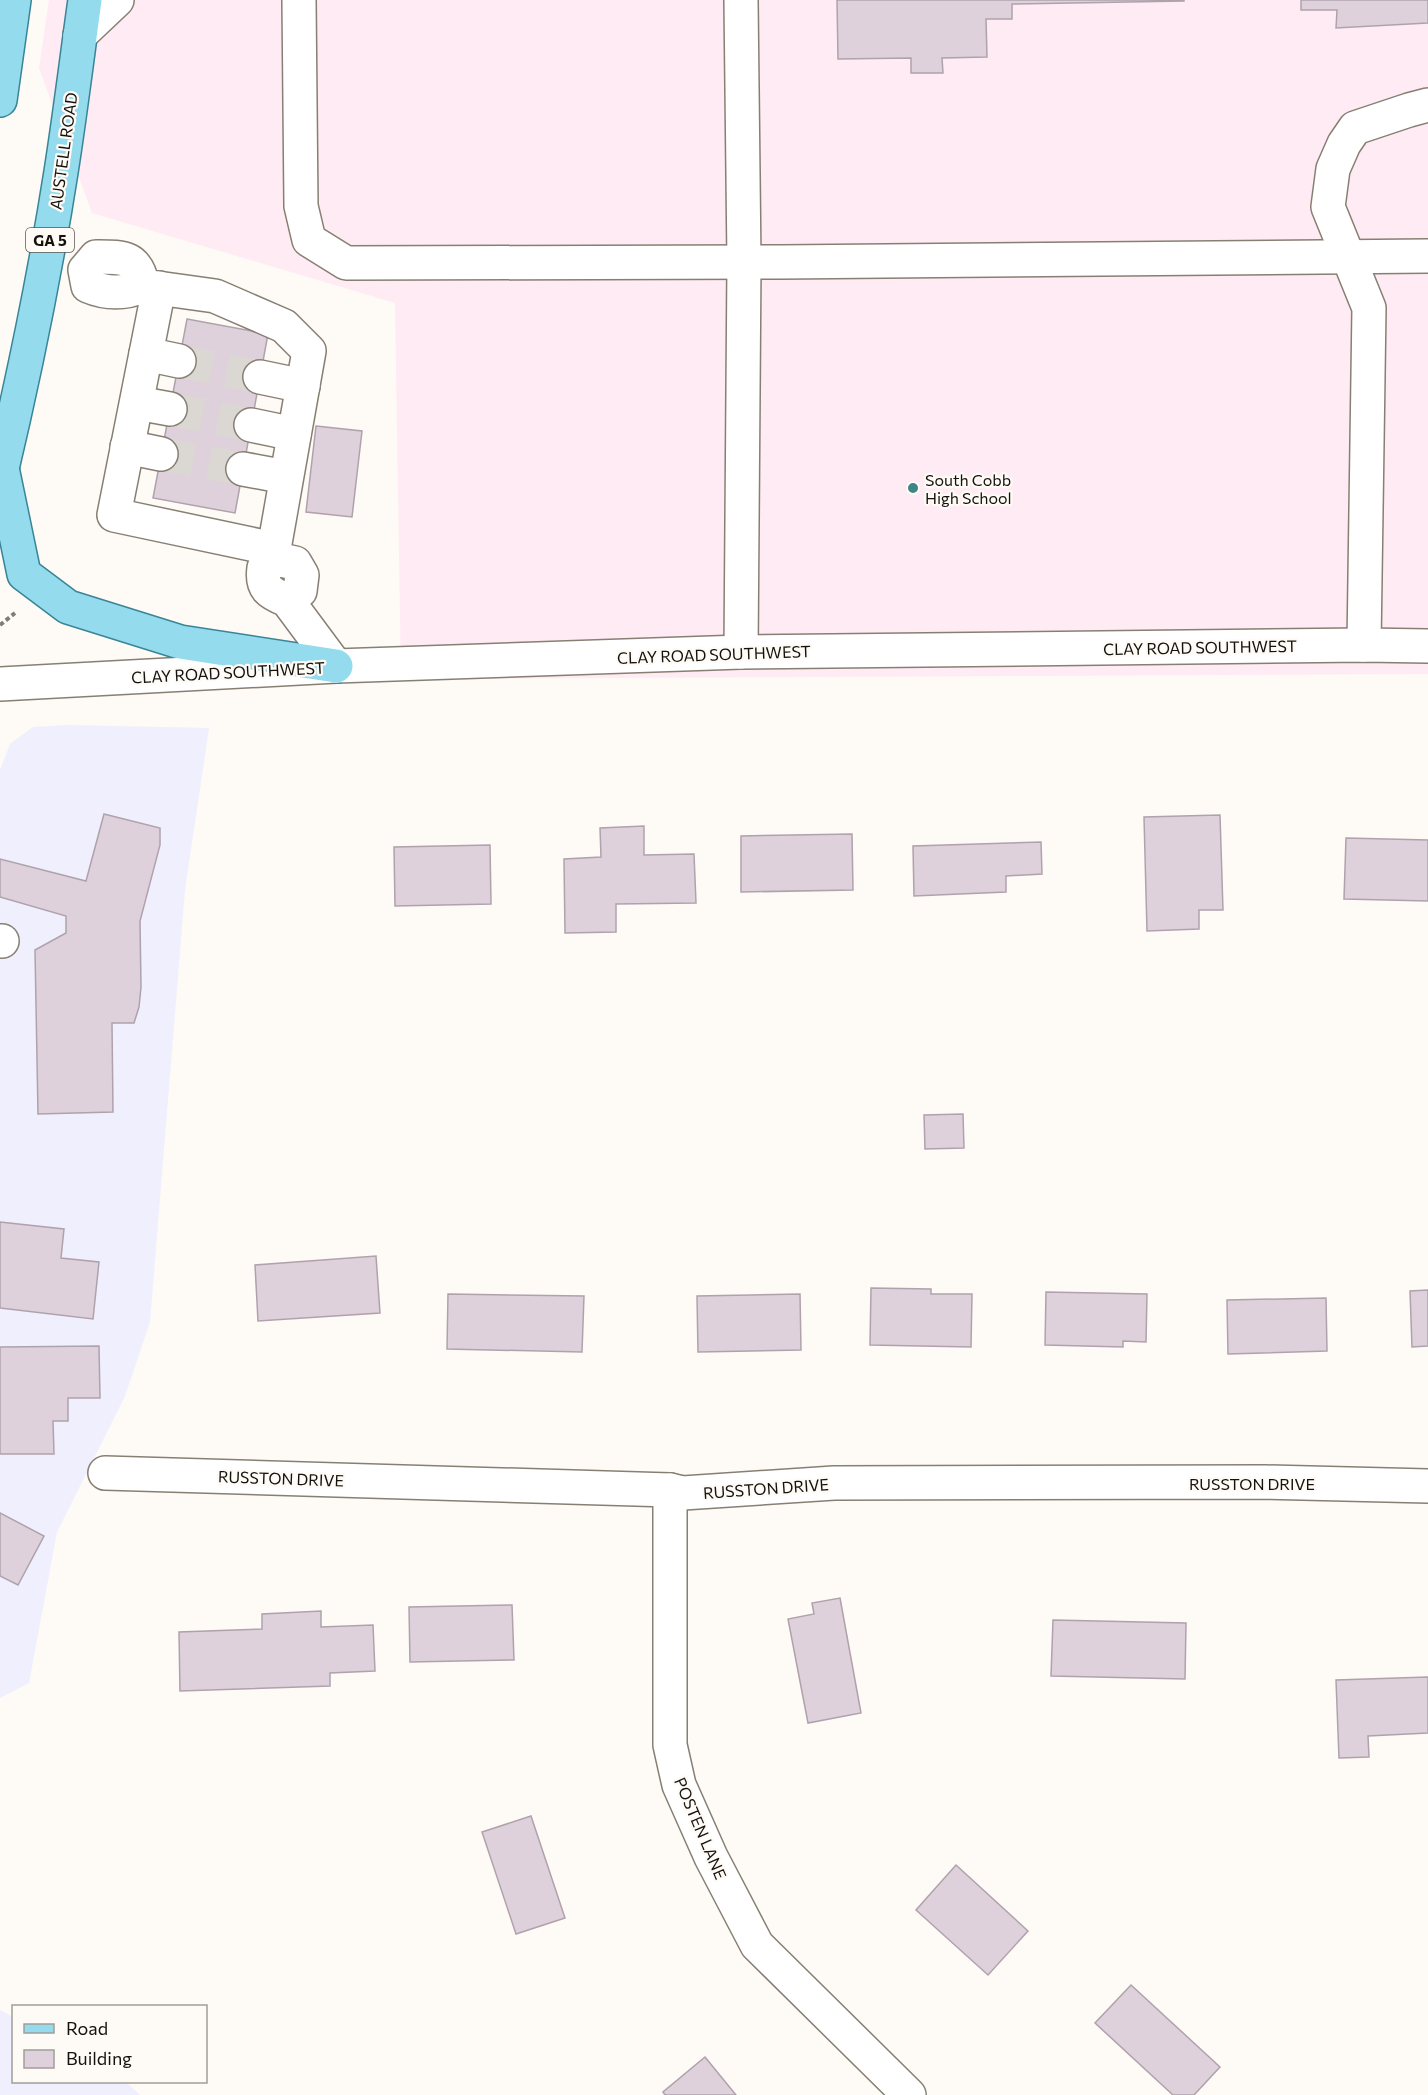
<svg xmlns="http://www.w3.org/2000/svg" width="1428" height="2095" font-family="Commissioner,sans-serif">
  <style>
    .commercial { fill: #f0effd }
    .education { fill: #ffebf3 }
    .building { fill: #ded1dc; stroke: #afa2ac; stroke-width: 1.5 }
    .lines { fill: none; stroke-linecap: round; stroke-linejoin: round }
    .minor-tunnel { stroke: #dbd7d2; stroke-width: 33; stroke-dasharray: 33 16; stroke-linecap: butt }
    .minor-casing { stroke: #877f73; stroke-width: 36 }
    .major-casing { stroke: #398597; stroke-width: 36 }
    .path { stroke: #807c78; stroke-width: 4; stroke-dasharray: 4.5 3; stroke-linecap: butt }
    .minor { stroke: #fff; stroke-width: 33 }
    .major { stroke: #94dbed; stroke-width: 33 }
    .poi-dot { fill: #3e8683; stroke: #fefaf5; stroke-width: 2 }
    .labels { text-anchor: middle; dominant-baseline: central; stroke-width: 4.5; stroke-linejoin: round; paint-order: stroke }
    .shield { fill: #fefaf5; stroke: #5b5853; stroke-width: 1.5 }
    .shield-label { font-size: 15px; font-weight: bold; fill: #15120e }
    .street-label { font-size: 16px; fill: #15120e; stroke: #fefaf5 }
    .poi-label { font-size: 16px; fill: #15120e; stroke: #fefaf5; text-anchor: start }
  </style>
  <rect width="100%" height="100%" fill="#fefaf5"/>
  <g class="commercial">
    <path d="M69,725L209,728L185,890L150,1322L125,1396L57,1532L29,1683L0,1698V770L10,744L33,727Z"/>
    <path d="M0,2010L13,2017L14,2082H126L140,2095H0Z"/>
  </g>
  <path class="education" d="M49,0H1428V674L401,679L395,303L92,213L39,68Z"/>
  <g class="building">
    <path d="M837,0H1184V1L1012,4V19H986L987,57L942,58L943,73H911V58L838,59Z"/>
    <path d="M1301,0H1428V23L1336,28L1337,10H1301Z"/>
    <path d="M187,319L268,334L235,513L153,498Z"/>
    <path d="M316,426L362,431L352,517L306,512Z"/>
    <path d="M104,814L160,828V845L140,921L141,987L139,1007L134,1023H112L113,1112L38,1114L35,950L66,933V916L0,897V859L86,881Z"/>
    <path d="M1220,815L1223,910H1199V929L1147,931L1144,817Z"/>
    <path d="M644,826V855L694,854L696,903L616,904V932L565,933L564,859L601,857L600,828Z"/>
    <path d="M852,834L853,890L741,892V836Z"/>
    <path d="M1346,838L1428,840V901L1344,899Z"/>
    <path d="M1041,842L1042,874L1006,876V892L914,896L913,846Z"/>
    <path d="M490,845L491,904L395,906L394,847Z"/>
    <path d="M963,1114L964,1148L925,1149L924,1115Z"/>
    <path d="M0,1222L64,1229L61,1258L99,1262L93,1319L0,1308Z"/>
    <path d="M376,1256L380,1313L258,1321L255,1265Z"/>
    <path d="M871,1288L931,1289V1294H972L971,1347L870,1345Z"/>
    <path d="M1428,1290V1346L1412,1347L1410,1291Z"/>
    <path d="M1046,1292L1147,1294L1146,1342L1123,1341V1347L1045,1345Z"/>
    <path d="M448,1294L584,1296L582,1352L447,1349Z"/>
    <path d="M800,1294L801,1350L698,1352L697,1296Z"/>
    <path d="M1326,1298L1327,1351L1228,1354L1227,1300Z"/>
    <path d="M99,1346L100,1398H68V1421H53L54,1454H0V1347Z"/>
    <path d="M0,1513L44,1536L18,1585L0,1576Z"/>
    <path d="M840,1598L861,1713L808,1723L788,1619L814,1614L812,1603Z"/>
    <path d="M512,1605L514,1660L410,1662L409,1607Z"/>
    <path d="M321,1611V1627L373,1625L375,1671L330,1673V1686L180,1691L179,1632L262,1629V1614Z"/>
    <path d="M1053,1620L1186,1623L1185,1679L1051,1676Z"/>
    <path d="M1428,1677V1733L1368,1736L1369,1757L1339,1758L1336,1680Z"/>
    <path d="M531,1816L565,1918L516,1934L482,1832Z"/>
    <path d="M956,1865L1028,1931L988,1975L916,1910Z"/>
    <path d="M1131,1985L1220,2067L1194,2095H1173L1095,2023Z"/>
    <path d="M705,2057L736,2095H665L663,2092Z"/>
  </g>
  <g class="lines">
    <g class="minor-tunnel">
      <path d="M179,361L260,377"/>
      <path d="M170,409L251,425"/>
      <path d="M161,454L243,469"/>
    </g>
    <g class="minor-casing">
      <g id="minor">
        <path d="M299,0L301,206L309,240L346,263L781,262L1428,256"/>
        <path d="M741,0L744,262L741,652"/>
        <path d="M80,35L117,0"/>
        <path d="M143,286C137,256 124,257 96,257L85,270L88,286C107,294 124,294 143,286L215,296L284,326L309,351L274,549L276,559"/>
        <path d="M159,288L114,515L274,549"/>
        <path d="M146,354L179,361"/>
        <path d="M260,377L303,386"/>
        <path d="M137,403L170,409"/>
        <path d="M251,425L294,434"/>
        <path d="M127,447L161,454"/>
        <path d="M243,469L286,477"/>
        <path d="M287,600L300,591L302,575L295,563L276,559L264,568C261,588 269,593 287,600L336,666"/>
        <path d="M1364,645L1369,308L1328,207L1333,169L1344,144L1355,128L1409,110L1428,105"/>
        <path d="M0,684L336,666L741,652L1364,645L1428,646"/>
        <path d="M0,941H2"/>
        <path d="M105,1473L670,1490L683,1493L834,1483L1265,1482L1428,1486"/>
        <path d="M670,1490V1745L679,1785L711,1857L757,1945L909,2095"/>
      </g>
    </g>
    <g class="major-casing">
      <g id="major">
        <path d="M0,100L14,0"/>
        <path d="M2,468L24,574L68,607L180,642L336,666"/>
        <path d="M0,477C24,376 45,274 61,172C70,115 77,57 85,0"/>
      </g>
    </g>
    <path class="path" d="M0,625L15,613"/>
    <use href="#minor" class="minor"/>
    <use href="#major" class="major"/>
  </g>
  <circle class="poi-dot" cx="913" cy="488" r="6"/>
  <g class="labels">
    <rect class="shield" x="26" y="228" width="48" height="24" rx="4.5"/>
    <g class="shield-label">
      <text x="50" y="240">GA 5</text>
    </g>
    <g class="street-label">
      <text transform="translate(63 151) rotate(-82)">AUSTELL ROAD</text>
      <text transform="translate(1200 647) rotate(-1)">CLAY ROAD SOUTHWEST</text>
      <text transform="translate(714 654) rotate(-2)">CLAY ROAD SOUTHWEST</text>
      <text transform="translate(228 672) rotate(-3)">CLAY ROAD SOUTHWEST</text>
      <text transform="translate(281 1478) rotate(2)">RUSSTON DRIVE</text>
      <text x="1252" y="1483">RUSSTON DRIVE</text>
      <text transform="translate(766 1488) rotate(-4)">RUSSTON DRIVE</text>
      <text transform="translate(701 1828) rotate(67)">POSTEN LANE</text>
    </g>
    <g class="poi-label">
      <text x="925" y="479">South Cobb<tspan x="925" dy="18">High School</tspan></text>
    </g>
  </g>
  <rect x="12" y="2005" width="195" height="78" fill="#fefaf5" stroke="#a19d99" stroke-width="1.5"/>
  <rect x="24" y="2024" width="30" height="9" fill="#94dbed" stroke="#a19d99" stroke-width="1.5"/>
  <text x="66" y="2035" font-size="18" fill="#15120e">Road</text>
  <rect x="24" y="2050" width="30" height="18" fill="#ded1dc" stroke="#a19d99" stroke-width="1.5"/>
  <text x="66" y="2065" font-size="18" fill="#15120e">Building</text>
</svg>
